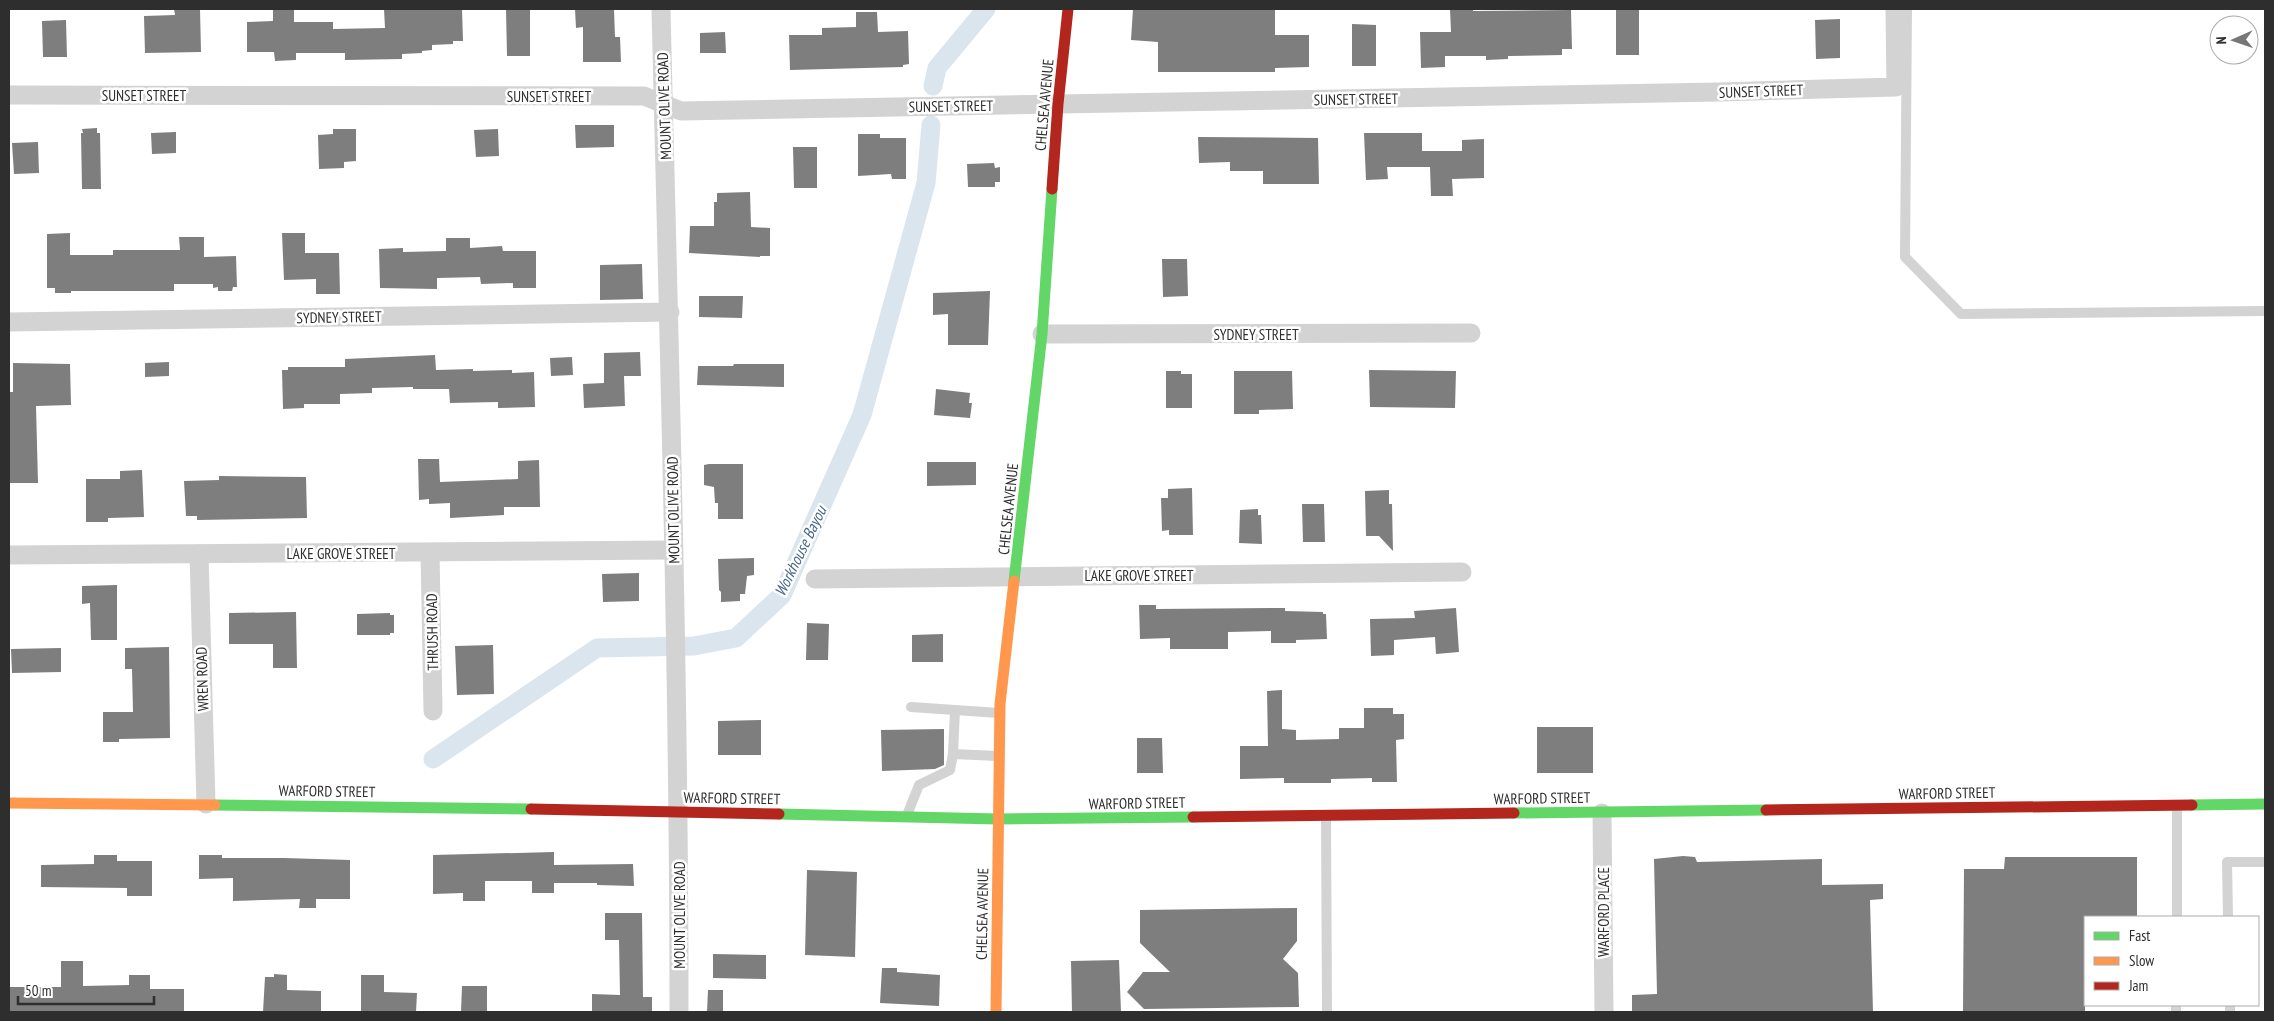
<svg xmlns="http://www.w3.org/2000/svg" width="2274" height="1021" font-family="'PT Sans Narrow',sans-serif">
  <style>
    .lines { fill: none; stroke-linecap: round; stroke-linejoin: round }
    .canal { stroke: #dbe5ee; stroke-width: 19 }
    .building { fill: #7e7e7e }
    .lane { stroke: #d3d3d3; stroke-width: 10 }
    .street { stroke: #d3d3d3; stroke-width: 19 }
    .fast { stroke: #63d668; stroke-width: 11 }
    .slow { stroke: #ff974d; stroke-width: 11 }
    .jam { stroke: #b3261e; stroke-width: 11 }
    .labels { text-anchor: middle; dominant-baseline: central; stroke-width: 5; stroke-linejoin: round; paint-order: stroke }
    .street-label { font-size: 15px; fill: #2e2e2e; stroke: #fff }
    .water-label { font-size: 16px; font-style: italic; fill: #466786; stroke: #fff }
  </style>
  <rect width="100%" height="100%" fill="#fff"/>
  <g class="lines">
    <g class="canal">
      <path d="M933,86L937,68L986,9"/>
      <path d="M433,759L597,648L694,646L736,638L782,595L862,415L926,183L931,125"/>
    </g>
  </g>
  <g class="building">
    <path d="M174,9H200L201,52L145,53L144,16L175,15Z"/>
    <path d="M273,9H294V22H333V29L385,28L384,9H462L463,41H453V44L432,45V50L422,51V53L402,54V59L345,60V53H296V60L275,61L274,52H247V22L273,21Z"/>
    <path d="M506,9H530V56H507Z"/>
    <path d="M575,9H614L615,37H620L621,62H583V27L576,28Z"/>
    <path d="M1133,9H1275V35H1309V67L1275,68V72H1158V42L1131,40Z"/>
    <path d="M1450,9H1473V11L1571,10L1572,49H1562V55L1508,56V59L1486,60V56H1445V67L1421,68L1420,32H1451Z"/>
    <rect x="1616" y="9" width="23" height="46"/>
    <path d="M856,12H877L878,32L908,31L909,64L903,65V67L790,70L789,35H822V28L856,27Z"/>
    <path d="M1840,19V58L1816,59L1815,20Z"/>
    <path d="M66,20L67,57H43L42,21Z"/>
    <path d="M1352,24L1376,25V66H1352Z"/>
    <path d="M725,32L726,53H700V33Z"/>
    <path d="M575,125H614V147L576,148Z"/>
    <path d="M97,128V133H100L101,189H82L81,133H83L82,129Z"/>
    <path d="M333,129H356V161L344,162V168L319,169L318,135L333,134Z"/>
    <path d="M498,129L499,156L476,157L474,130Z"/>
    <path d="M176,132V153L152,154L151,133Z"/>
    <path d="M1364,133H1422V151H1462V140L1484,139V178L1452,179L1453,196H1431L1430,167H1387L1388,179L1366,180Z"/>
    <path d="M858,134H880V138H906V179H892L891,174L858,176Z"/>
    <path d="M1198,137L1318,138L1319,184H1263V171H1230V162L1199,163Z"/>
    <path d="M38,142L39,173L14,174L12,143Z"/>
    <path d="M793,147H817V188H794Z"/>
    <path d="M994,163L995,168L1000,167V182H995V187H968L967,164Z"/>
    <path d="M750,192L751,227L770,228V256H760V257L689,253L690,226H714V202H717V193Z"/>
    <path d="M70,233V255H113V250H180L179,237H204V257L236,256L237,287H233L232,291H218V287L213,288V284H174V291H71V293H55V288H47V234Z"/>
    <path d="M282,233H305V253H339L340,294H316V279L284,280Z"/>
    <path d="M446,238H470V248L502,246L503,251H536V288H513V283L481,284L480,277L437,278V289L380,288L379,249L403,248V252L446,251Z"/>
    <path d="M1162,259H1187L1188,296L1163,297Z"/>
    <path d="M642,264L643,299L600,300V265Z"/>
    <path d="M990,291L988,345H948V314L933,315V293Z"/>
    <path d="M699,296H743L742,318L699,317Z"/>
    <path d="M640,352L641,376H624L625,406L584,408L583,384L604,383V353Z"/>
    <path d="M435,355L436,370L473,369V371L512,370V373L534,372L535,407L498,408V402L450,403L449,389H413V387L372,388V393L340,394V404H304V408L283,409L282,370H288V367H345V359Z"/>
    <path d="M572,357L573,375L551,376L550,358Z"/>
    <path d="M169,362V376L145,377V363Z"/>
    <path d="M13,363L70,364L71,405L36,406L38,483H9V392H13Z"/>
    <path d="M734,364H784V387L697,385L698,366H733Z"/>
    <path d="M1369,370L1456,371L1455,408L1370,407Z"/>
    <path d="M1166,371H1181V374H1192V408H1166Z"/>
    <path d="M1234,371H1292L1293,409L1259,410V414H1234Z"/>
    <path d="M936,389L970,393L969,403H972L970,418L934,415Z"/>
    <path d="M418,459H439L440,482L518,479V461L539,460L540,507H504V515L450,518V503L429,504V499L419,500Z"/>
    <path d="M927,462H976V485L927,486Z"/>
    <path d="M709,464H743V519H718V503H715L714,487L704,485V465Z"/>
    <path d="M142,470L144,517L108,518V522H86V479H120V471Z"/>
    <path d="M219,476L306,477L307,518L197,520V516H186L184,481L219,480Z"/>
    <path d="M1192,488L1193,535H1169V530L1162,531L1161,498H1168V489Z"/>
    <path d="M1389,490V504H1392L1393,551L1379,536H1366L1365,491Z"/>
    <path d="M1302,504H1324L1325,542H1303Z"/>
    <path d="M1258,509V515H1261L1262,544L1239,543L1240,510Z"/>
    <path d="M754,558V575L747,576L745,594H740V601L721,602V592L719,590L718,559Z"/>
    <path d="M639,573V601L603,602L602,574Z"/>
    <path d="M117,585V640H91L90,603L82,604V586Z"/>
    <path d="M1139,605H1156V609L1285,608V611L1323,612V614H1326L1327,639L1296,640V643H1271V631L1228,632V649H1170V638L1140,639Z"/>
    <path d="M1456,608L1459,652L1436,654L1435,637L1394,640V655L1371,656L1370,619L1415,618L1414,611Z"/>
    <path d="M296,612L297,668H273V644H229V613Z"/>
    <path d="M390,613V615H394V633H390V635H357V614Z"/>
    <path d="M807,623L829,624L828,660H806Z"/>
    <path d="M943,634V662H912V635Z"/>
    <path d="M493,645L494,694L457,695L455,646Z"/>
    <path d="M169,647L170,738L119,739V742H103V712H133L132,669H125V648Z"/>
    <path d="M61,648V672L12,673L11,649Z"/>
    <path d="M1282,690V729L1296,730V740L1339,739V728H1364V708H1393V714H1404V739L1396,740L1397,782H1372V778L1331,779V783H1284V778L1240,779V746H1268L1267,691Z"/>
    <path d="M761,720V755H718V721Z"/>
    <rect x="1537" y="727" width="56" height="46"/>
    <path d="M944,729V765L935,769L882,771L881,730Z"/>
    <path d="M1137,738H1162L1163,773H1137Z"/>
    <path d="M554,852V865L633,864L634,886L597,885V883H554V893H532V881H485V901H463V893L433,894V855Z"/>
    <path d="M94,855H117V861H152V896H127V888L41,887V865L94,864Z"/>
    <path d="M199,855H222V858H284L350,860V899H316V908H299L300,899L233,901V878L199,879Z"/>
    <path d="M1683,856L1695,857L1697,862L1822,859V885L1883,884V899L1870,900L1873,1012H1632V995L1657,994L1654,859Z"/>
    <path d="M2005,857H2137V917H2085V1012H1963L1964,869H2004Z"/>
    <path d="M807,870L857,872L855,957L805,955Z"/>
    <path d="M1297,908V941L1283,959L1298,973L1299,1007L1144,1009L1127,992L1143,972H1170L1140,943V910Z"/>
    <path d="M605,913H642L643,997H652V1012H592V994L620,995L619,940H605Z"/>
    <path d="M713,954L766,955V979L713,978Z"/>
    <path d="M1119,960L1121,1012H1072L1071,961Z"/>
    <path d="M61,961H83V986L129,985V975H150V989H184V1012H9V987H61Z"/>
    <path d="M882,968H897V972L940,975L939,1006L880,1003Z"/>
    <path d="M274,974L287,975V990L321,991V1012H263L265,977H274Z"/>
    <path d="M361,975H384V992L417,993L416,1012H361Z"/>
    <path d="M462,986H487V1012H461Z"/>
    <path d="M708,990H723V1012H707Z"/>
  </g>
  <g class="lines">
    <g class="lane">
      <path d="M1907,9L1905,257L1961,314L2265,311"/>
      <path d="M911,707L999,713"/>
      <path d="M955,710L953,754L998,756"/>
      <path d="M907,815L919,785L950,770L953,754"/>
      <path d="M1326,816L1327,1012"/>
      <path d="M2177,917V806"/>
      <path d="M2228,917L2227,862H2265"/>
      <path d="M2230,1005V1012"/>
      <path d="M2176,1012V1005"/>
    </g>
    <g class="street">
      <path d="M661,9C669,343 679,678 679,1012"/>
      <path d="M9,95L644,96L681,111L1719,92L1896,87L1895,9"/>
      <path d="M9,322L670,312"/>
      <path d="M1042,334L1471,333"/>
      <path d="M430,553L433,711"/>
      <path d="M199,554L206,804"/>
      <path d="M9,555L673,550"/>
      <path d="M815,579L1462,572"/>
      <path d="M1602,813L1604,1012"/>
    </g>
    <g class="fast">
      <path d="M1014,581L1042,334L1052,189"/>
      <path d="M215,805L531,809"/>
      <path d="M2192,805L2265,804"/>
      <path d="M1514,813L1766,810"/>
      <path d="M779,814L998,819L1193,817"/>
    </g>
    <g class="slow">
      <path d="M9,803L215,805"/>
      <path d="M996,1012L1000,704L1014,581"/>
    </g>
    <g class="jam">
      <path d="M1052,189L1058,104L1068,9"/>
      <path d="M531,809L779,814"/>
      <path d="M1766,810L2192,805"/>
      <path d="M1193,817L1514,813"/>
    </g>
  </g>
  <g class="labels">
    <g class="street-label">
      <text transform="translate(1761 91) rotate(-2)">SUNSET STREET</text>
      <text x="144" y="95">SUNSET STREET</text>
      <text x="549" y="96">SUNSET STREET</text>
      <text transform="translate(1356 99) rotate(-1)">SUNSET STREET</text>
      <text transform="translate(1044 105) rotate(-85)">CHELSEA AVENUE</text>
      <text transform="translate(664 106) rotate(-92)">MOUNT OLIVE ROAD</text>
      <text transform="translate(951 106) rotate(-1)">SUNSET STREET</text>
      <text transform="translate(339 317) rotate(-1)">SYDNEY STREET</text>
      <text x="1256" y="334">SYDNEY STREET</text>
      <text transform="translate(1008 509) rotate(-84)">CHELSEA AVENUE</text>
      <text transform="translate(673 510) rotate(-91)">MOUNT OLIVE ROAD</text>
      <text x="341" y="553">LAKE GROVE STREET</text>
      <text x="1139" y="575">LAKE GROVE STREET</text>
      <text transform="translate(432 632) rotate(-91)">THRUSH ROAD</text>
      <text transform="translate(202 679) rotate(-92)">WREN ROAD</text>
      <text transform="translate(327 791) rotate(1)">WARFORD STREET</text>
      <text transform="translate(1947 793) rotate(-1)">WARFORD STREET</text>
      <text transform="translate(732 798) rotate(1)">WARFORD STREET</text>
      <text transform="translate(1542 798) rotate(-1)">WARFORD STREET</text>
      <text transform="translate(1137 803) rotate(-1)">WARFORD STREET</text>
      <text transform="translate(1603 912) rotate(-90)">WARFORD PLACE</text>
      <text transform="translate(982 914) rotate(-89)">CHELSEA AVENUE</text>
      <text transform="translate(679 915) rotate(-90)">MOUNT OLIVE ROAD</text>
    </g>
    <g class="water-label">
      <text transform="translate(800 551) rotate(-64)">Workhouse Bayou</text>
    </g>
  </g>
  <rect width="2274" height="1021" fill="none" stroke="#2e2e2e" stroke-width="20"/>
  <rect x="2084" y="916" width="175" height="90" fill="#ffffff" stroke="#ababab"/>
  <rect x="2094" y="932" width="25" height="8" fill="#63d668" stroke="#ababab"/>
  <text x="2129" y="941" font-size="15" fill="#2e2e2e">Fast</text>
  <rect x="2094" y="957" width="25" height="8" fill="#ff974d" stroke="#ababab"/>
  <text x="2129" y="966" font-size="15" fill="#2e2e2e">Slow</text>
  <rect x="2094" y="982" width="25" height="8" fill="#b3261e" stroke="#ababab"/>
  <text x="2129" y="991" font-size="15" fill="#2e2e2e">Jam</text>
  <g transform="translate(2234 40) rotate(268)"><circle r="24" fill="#ffffff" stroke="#ababab"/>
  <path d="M0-4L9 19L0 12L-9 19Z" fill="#777777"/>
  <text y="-8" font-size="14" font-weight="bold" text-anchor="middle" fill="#2e2e2e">N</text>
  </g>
  <path d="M18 996v8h136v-8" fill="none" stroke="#2e2e2e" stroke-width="2.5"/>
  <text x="25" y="996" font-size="15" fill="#2e2e2e" stroke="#ffffff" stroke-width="4" paint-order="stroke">50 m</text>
</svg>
